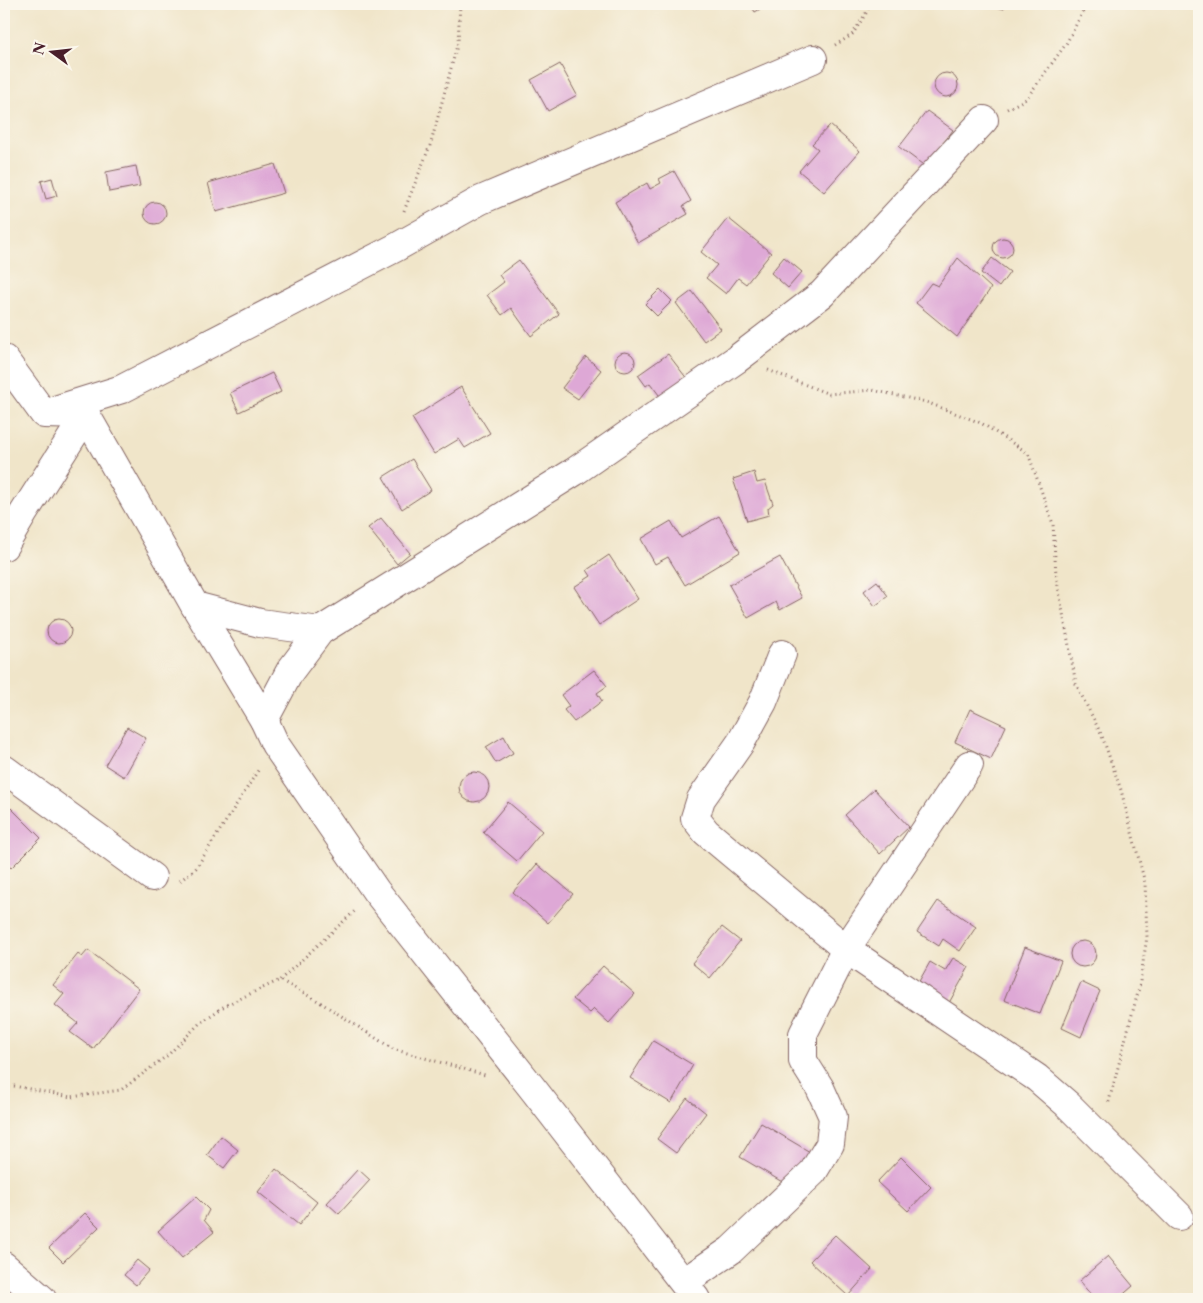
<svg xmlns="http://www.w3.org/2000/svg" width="1203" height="1303" font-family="'Libre Caslon Text',serif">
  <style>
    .building { fill: #dea8d6 }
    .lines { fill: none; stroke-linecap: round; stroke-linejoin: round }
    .street-casing { stroke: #846462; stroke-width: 30 }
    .path { stroke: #846462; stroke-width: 3; stroke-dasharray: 1 4; stroke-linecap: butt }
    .street { stroke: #fff; stroke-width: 28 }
  </style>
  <rect width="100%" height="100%" fill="#fbf7ec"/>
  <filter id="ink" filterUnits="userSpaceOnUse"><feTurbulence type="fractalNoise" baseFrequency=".02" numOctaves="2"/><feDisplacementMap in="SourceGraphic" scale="10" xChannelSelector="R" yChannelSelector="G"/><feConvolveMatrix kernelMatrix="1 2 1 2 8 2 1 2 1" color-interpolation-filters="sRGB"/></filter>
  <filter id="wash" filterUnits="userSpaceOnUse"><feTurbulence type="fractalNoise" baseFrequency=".0096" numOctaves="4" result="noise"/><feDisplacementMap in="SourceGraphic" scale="20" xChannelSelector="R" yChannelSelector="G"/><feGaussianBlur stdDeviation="1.12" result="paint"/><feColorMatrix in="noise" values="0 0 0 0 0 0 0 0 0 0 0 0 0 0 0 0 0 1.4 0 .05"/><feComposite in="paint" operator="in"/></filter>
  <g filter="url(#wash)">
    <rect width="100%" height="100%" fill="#f0e5c9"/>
    <g id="blocks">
      <g class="building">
        <path d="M750,4H769L755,12Z"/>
        <path d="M986,4H1005L1004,9Z"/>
        <path d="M560,64L577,95L548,111L531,80Z"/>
        <circle cx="946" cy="85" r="12"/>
        <path d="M927,111L953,130L926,167L899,147Z"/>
        <path d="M830,125L860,151L824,192L799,171L818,149L812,144Z"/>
        <path d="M275,164L284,193L216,212L208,183Z"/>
        <path d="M136,166L140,186L109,192L106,172Z"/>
        <path d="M674,171L691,201L683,206L688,214L638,243L615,202L647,183L650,189L661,183L659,179Z"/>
        <path d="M52,178L57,196L46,199L41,181Z"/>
        <circle cx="155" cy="213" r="11"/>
        <path d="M728,218L771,253L746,284L738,278L726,294L706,278L717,265L701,252Z"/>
        <circle cx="1003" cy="248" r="10"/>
        <path d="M784,257L802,272L788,288L771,273Z"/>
        <path d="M958,258L991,288L957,337L916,303L931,283L938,286Z"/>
        <path d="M992,258L1010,272L999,287L981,273Z"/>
        <path d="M519,260L559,314L531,336L511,308L502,315L487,295L504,282L499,275Z"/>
        <path d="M660,289L672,301L657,316L645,304Z"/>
        <path d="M692,291L721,329L704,341L676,303Z"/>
        <circle cx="625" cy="362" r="10"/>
        <path d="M668,354L691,384L665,403L650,383L646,386L638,375Z"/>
        <path d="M586,357L601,370L578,399L562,388Z"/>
        <path d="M272,373L281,392L239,412L230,393Z"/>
        <path d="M461,387L490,433L465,448L459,439L434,454L412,418Z"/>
        <path d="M412,459L431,490L402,509L383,477Z"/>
        <path d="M754,472L757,483L765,481L773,504L768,508L769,515L747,521L733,479Z"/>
        <path d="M719,516L740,552L685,585L668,557L655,564L641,539L671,521L681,538Z"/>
        <path d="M381,518L410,553L397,564L368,528Z"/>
        <path d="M609,555L638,599L599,625L574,587L591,576L587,570Z"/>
        <path d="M780,557L802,598L780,610L776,602L748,618L729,585Z"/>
        <path d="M877,581L888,596L875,606L864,591Z"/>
        <circle cx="59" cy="631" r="12"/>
        <path d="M594,670L607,686L597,693L602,701L574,722L564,710L569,706L561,695Z"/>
        <path d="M970,709L1006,726L991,759L955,742Z"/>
        <path d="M127,727L146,738L124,777L105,765Z"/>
        <path d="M504,736L513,753L496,763L486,747Z"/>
        <circle cx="474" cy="787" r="15"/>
        <path d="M874,789L909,827L880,854L845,815Z"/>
        <path d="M508,802L542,831L517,861L483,832Z"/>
        <path d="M11,808L41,838L11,868L4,861V816Z"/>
        <path d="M537,864L573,894L548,923L513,892Z"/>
        <path d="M938,901L976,927L960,951L943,939L939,946L917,932Z"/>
        <path d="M722,927L740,941L710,978L692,963Z"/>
        <circle cx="1083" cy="954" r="13"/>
        <path d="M1025,947L1061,961L1040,1014L1004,1000Z"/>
        <path d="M88,950L139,989L93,1049L70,1032L78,1023L55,1005L64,994L53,985L78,954L82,957Z"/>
        <path d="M953,958L969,967L945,1010L913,992L930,962L945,971Z"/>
        <path d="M603,966L635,994L609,1023L594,1009L590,1013L573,999Z"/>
        <path d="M1081,982L1100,991L1081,1037L1062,1028Z"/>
        <path d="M653,1041L693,1065L671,1103L630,1078Z"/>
        <path d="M687,1098L706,1113L676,1153L657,1139Z"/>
        <path d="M761,1123L810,1152L789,1186L740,1157Z"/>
        <path d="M221,1136L238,1150L224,1168L207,1155Z"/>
        <path d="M901,1157L931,1187L908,1211L877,1182Z"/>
        <path d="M276,1169L317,1202L299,1225L258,1192Z"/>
        <path d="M358,1169L370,1180L339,1214L327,1203Z"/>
        <path d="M196,1197L209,1210L204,1220L214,1232L182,1258L158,1231Z"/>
        <path d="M85,1213L99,1227L63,1262L49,1248Z"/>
        <path d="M835,1235L872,1269L848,1296L810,1261Z"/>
        <path d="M1108,1256L1133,1286L1118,1299H1095L1079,1281Z"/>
        <path d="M137,1260L149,1270L136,1285L124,1275Z"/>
      </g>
    </g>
  </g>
  <g filter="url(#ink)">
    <use href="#blocks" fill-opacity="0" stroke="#846462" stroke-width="1"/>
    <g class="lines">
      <g class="street-casing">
        <g id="street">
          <path d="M4,359L44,414L86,415L195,606L264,720L275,744L376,891L533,1089L696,1299"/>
          <path d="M58,409L122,389L395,248L481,200L813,59"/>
          <path d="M4,546L23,514L86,415"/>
          <path d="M195,606L260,623L320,631"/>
          <path d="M782,654L763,702L741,742L701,799L695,818L706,832L846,949L1037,1078L1067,1104L1179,1216"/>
          <path d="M264,720L290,671L320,631L574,472L737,359L822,294L984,120"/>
          <path d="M4,769L152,877"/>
          <path d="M4,1266L42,1299"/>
          <path d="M684,1282L731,1250L813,1172L830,1144L833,1117L820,1088L803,1061V1034L846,949L969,765"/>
        </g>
      </g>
      <g class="path">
        <path d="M835,45L852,35L872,4"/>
        <path d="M1007,109L1026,99L1066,44L1087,4"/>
        <path d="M404,211L431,143L458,42L460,4"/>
        <path d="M768,370L829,394L872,390L926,402L981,423L1028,453L1053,524L1056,575L1076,684L1102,736L1121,790L1145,883L1147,937L1139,988L1108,1105"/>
        <path d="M180,881L196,868L259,769"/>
        <path d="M280,980L357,909"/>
        <path d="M4,1087L14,1086L71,1097L121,1090L168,1055L200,1023L226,1005L280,980L318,1001L393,1049L485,1075"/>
      </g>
      <use href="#street" class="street"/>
    </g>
  </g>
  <rect width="1203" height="1303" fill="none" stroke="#fbf7ec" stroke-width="20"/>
  <g transform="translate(52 52) rotate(285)" stroke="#fbf7ec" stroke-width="4" paint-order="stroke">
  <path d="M0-4L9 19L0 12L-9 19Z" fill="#4a1f2b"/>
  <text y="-8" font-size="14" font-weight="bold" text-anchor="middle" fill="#4a1f2b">N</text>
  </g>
</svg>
